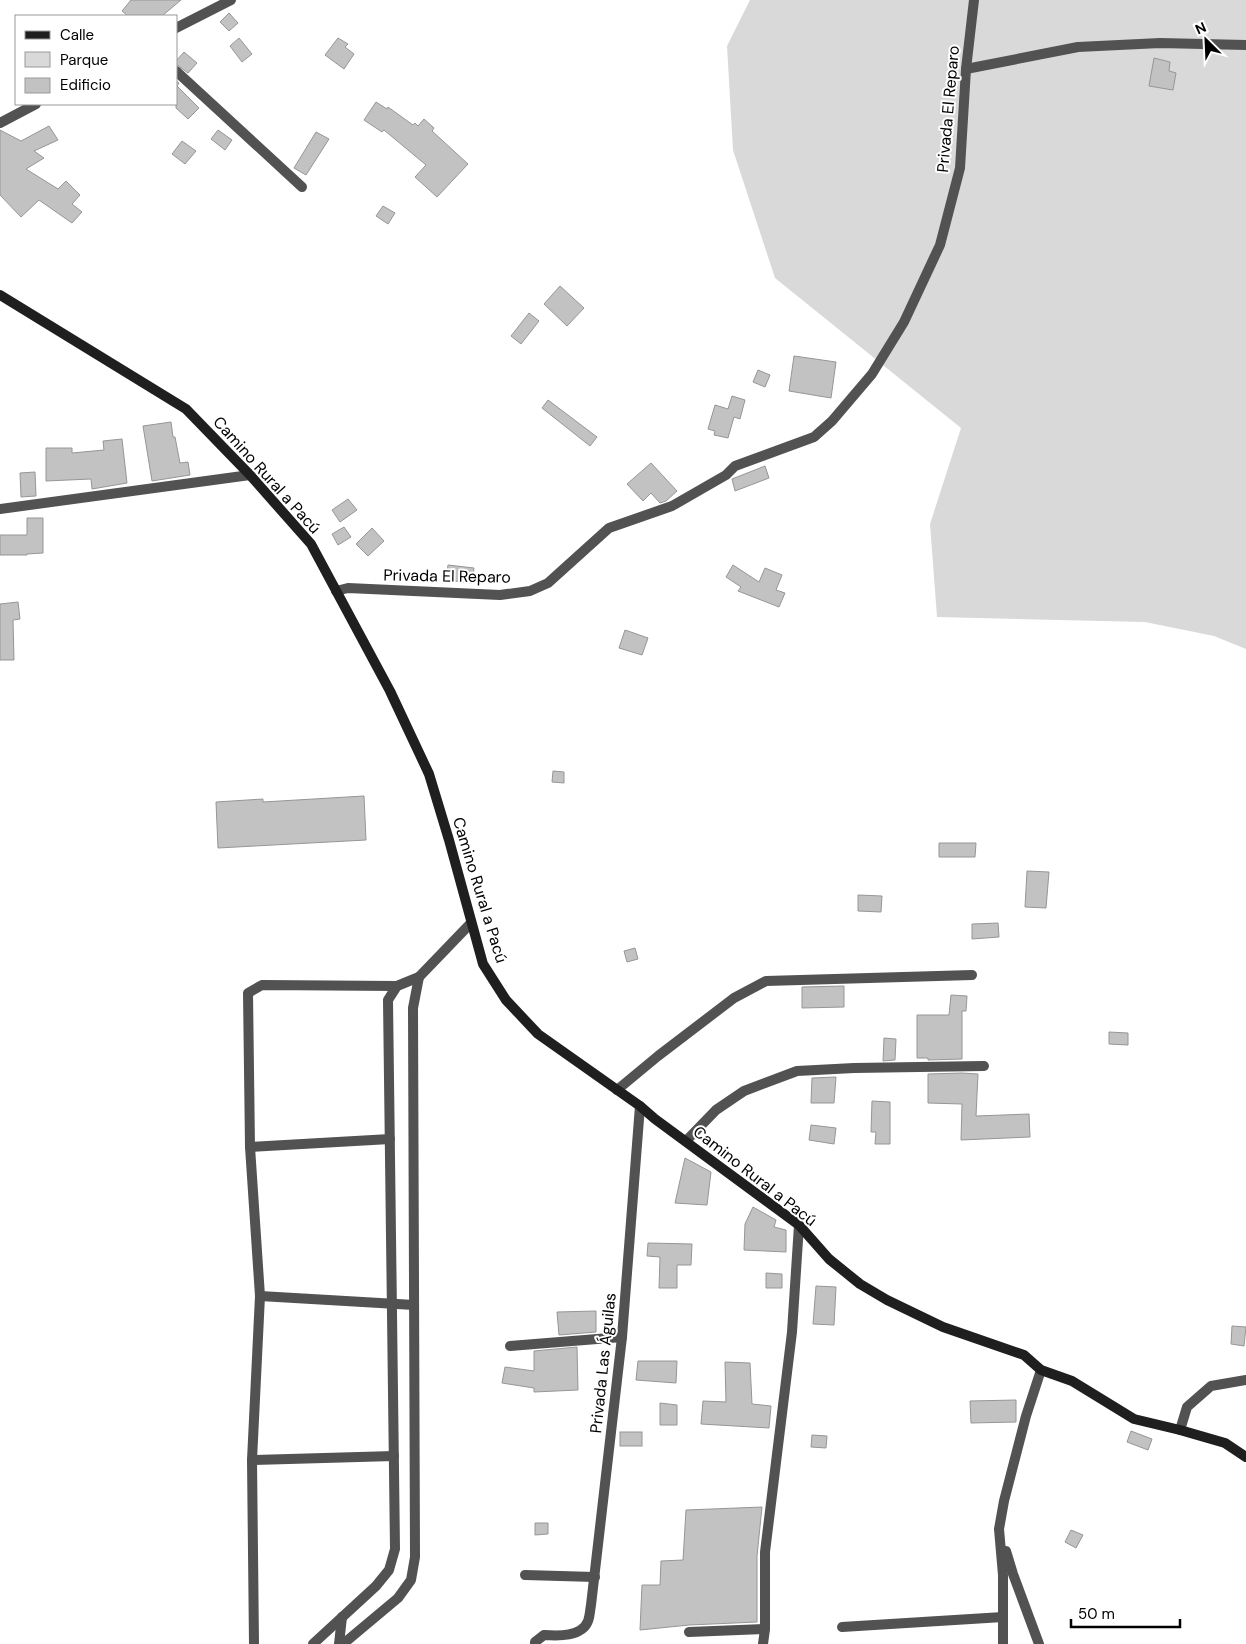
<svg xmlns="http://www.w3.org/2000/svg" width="1246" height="1644" font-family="'DM Sans',sans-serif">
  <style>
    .green { fill: #d9d9d9 }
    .building { fill: #c2c2c2; stroke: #969696 }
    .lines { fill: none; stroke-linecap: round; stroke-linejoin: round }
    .street { stroke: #525252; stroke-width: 10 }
    .secondary { stroke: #1f1f1f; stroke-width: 10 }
    .labels { text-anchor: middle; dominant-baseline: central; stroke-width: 4; stroke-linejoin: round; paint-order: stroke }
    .street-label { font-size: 16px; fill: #000; stroke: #fff }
  </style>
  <rect width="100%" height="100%" fill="#fff"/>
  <path class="green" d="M750,0H1246V649L1214,636L1145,622L937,617L930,524L961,428L775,278L733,150L727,46Z"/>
  <g class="building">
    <path d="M131,0H181L162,16H128L122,11Z"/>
    <path d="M229,13L238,23L229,31L220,22Z"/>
    <path d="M239,38L252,54L242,62L230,46Z"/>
    <path d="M338,38L348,44L345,47L354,54L344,69L325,55Z"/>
    <path d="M184,52L197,63L188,73L176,64V61Z"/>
    <path d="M1154,58L1170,62L1169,71L1176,73L1173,90L1149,86Z"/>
    <path d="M176,81L179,83L177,86L199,108L188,119L176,108Z"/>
    <path d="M376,102L387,109L388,107L413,125L415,123L418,126L424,119L434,128L432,131L468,164L437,197L415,177L426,165L384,130L382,132L364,120Z"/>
    <path d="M49,126L58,140L34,151L44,158L26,169L58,189L66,181L80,195L72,204L82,212L72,223L39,200L21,217L0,195V130L21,141Z"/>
    <path d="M218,130L232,140L225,150L211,139Z"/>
    <path d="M316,132L329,139L306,175L294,168Z"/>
    <path d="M182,141L196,151L185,164L172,154Z"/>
    <path d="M383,206L395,213L388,224L376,216Z"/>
    <path d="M560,286L584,308L567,326L544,304Z"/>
    <path d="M529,313L539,321L521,344L511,336Z"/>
    <path d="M794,356L836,362L831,398L789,391Z"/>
    <path d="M758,370L770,375L765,387L753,382Z"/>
    <path d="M732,396L745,400L740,419L734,417L728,438L714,435L715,431L708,429L715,405L728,409Z"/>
    <path d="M548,400L597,437L590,446L542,408Z"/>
    <path d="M171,422L173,437H175L180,463L188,462L190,475L152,481L143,426Z"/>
    <path d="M122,439L127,483L92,489L91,479L46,481V448H72V453L104,450L103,441Z"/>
    <path d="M651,463L677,491L666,501L660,503L651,493L643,501L627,484Z"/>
    <path d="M765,466L769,478L735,491L732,479Z"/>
    <path d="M35,472L36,496L21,497L20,473Z"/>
    <path d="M348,499L357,510L340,522L332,510Z"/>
    <path d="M27,518H43V553L27,554V555H0V535H27Z"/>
    <path d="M344,527L351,537L338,545L332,534Z"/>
    <path d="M372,528L384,541L368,556L356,544Z"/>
    <path d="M448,565L474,568L472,583L446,580Z"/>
    <path d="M733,565L759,582L765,568L782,575L776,590L785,593L779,607L738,591L741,587L726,577Z"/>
    <path d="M18,602L20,619L13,620L14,660H0V604Z"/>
    <path d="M625,630L648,638L642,655L619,648Z"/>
    <path d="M553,771L564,772V783L552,782Z"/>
    <path d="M364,796L366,840L218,848L216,802L263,799V802Z"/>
    <path d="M939,843H976L975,857H939Z"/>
    <path d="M1027,871L1049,872L1046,908L1025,907Z"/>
    <path d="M858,895L882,896L881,912L858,911Z"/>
    <path d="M998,923L999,937L972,939V924Z"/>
    <path d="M635,948L638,959L627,962L624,951Z"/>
    <path d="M844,986V1007L802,1008V987Z"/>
    <path d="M951,995L967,996L966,1011H962V1059L928,1060V1058H917V1015H949Z"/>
    <path d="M1109,1032L1128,1033V1045L1109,1044Z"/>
    <path d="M884,1038L896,1039L895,1060L883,1061Z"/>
    <path d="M962,1073L978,1074L976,1116L1029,1114L1030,1137L961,1140L962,1104L928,1103V1074Z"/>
    <path d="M836,1077L834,1103H811L812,1078Z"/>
    <path d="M872,1101L890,1102V1144H875L876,1132H871Z"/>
    <path d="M811,1125L836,1128L834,1144L809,1140Z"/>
    <path d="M685,1158L711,1172L707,1205L675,1203Z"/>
    <path d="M753,1207L776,1220L774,1227L786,1230V1252L744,1250L745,1224Z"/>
    <path d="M648,1243L692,1244L691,1265H677V1288H659L660,1257L647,1256Z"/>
    <path d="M766,1273L782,1274V1288H766Z"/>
    <path d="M816,1286L836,1287L834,1325L813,1324Z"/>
    <path d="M596,1311V1332L559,1335L557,1312Z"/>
    <path d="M1232,1326L1246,1327L1244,1346L1231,1344Z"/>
    <path d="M577,1347L578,1390L534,1392V1388L502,1383L505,1367L534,1371V1351Z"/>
    <path d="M638,1361H677L676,1383L636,1380Z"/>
    <path d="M725,1362L750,1363L752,1404L771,1406L769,1428L701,1424L703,1401L726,1402Z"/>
    <path d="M1016,1400V1422L971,1423L970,1401Z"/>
    <path d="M660,1403L677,1405V1425H660Z"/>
    <path d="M1131,1431L1152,1439L1148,1450L1127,1442Z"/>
    <rect x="620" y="1432" width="22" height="14"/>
    <path d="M812,1435L827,1436L826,1448L811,1447Z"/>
    <path d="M762,1507L757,1556V1622L689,1625L640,1630L642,1585H660L661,1561L683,1560L686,1510Z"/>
    <path d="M535,1523H548V1534L535,1535Z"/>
    <path d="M1071,1530L1083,1535L1076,1548L1065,1542Z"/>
  </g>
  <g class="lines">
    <g class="street">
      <path d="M176,28L231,0"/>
      <path d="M966,69L1078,47L1160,43L1246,45"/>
      <path d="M176,71L302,187"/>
      <path d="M0,123L36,104"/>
      <path d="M0,509L250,475"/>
      <path d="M336,591L348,588L500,595L530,591L548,583L609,528L672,506L726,475L735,466L814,437L832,421L872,374L904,322L940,245L960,168L966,69L974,0"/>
      <path d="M617,1090L658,1056L734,998L766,981L972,975"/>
      <path d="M686,1141L716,1110L744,1091L797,1071L854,1068L984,1066"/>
      <path d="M250,1147L390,1139"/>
      <path d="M260,1296L414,1305"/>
      <path d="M510,1346L622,1337"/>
      <path d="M1180,1430L1187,1407L1211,1386L1246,1380"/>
      <path d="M252,1460L394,1456"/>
      <path d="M1006,1551L1013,1574L1039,1644"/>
      <path d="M525,1575L595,1577"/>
      <path d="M842,1627L1003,1617"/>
      <path d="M689,1632L765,1629"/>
      <path d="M254,1644L252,1460L260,1296L250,1147L248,993L262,985L397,986"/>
      <path d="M313,1644L376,1586L389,1570L395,1549L388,1000L397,986L419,977L471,923"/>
      <path d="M339,1644L342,1617"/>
      <path d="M343,1644L398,1598L411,1580L415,1557L413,1008L419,977"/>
      <path d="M535,1644V1642L544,1635C558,1636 582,1637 588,1621C590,1616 590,1610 591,1605L622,1337L640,1106"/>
      <path d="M763,1644L765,1629V1552L792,1332L799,1225"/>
      <path d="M1003,1644V1575L999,1529L1004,1501L1026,1416L1041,1370"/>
    </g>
    <path class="secondary" d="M0,295L186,409L250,475L311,544L390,691L429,774L449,840L483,964L506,1000L538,1034L640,1106L655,1119L799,1225L829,1259L860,1284L887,1300L943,1327L1024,1355L1041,1370L1072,1381L1134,1419L1180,1430L1225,1443L1246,1457"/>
  </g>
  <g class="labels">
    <g class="street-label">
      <text transform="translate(948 109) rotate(-85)">Privada El Reparo</text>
      <text transform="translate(267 475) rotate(48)">Camino Rural a Pacú</text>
      <text transform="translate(447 576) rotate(1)">Privada El Reparo</text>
      <text transform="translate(480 890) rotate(73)">Camino Rural a Pacú</text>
      <text transform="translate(755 1176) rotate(38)">Camino Rural a Pacú</text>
      <text transform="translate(603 1363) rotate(-84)">Privada Las Águilas</text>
    </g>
  </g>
  <rect x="15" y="15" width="162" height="90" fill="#ffffff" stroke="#999999"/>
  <rect x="25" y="31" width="25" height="8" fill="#1f1f1f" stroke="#999999"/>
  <text x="60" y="40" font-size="15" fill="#000000">Calle</text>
  <rect x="25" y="52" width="25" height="15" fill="#d9d9d9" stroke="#999999"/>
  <text x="60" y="65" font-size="15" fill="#000000">Parque</text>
  <rect x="25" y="78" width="25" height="15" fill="#c2c2c2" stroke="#999999"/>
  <text x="60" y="90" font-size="15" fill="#000000">Edificio</text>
  <g transform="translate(1206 40) rotate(336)" stroke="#ffffff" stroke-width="4" paint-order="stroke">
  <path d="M0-4L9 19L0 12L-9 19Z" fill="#000000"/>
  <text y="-8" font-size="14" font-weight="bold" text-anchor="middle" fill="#000000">N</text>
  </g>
  <path d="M1071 1619v8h109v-8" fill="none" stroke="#000000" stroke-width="2.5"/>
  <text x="1078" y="1619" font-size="15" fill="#000000" stroke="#ffffff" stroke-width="4" paint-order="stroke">50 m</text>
</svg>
